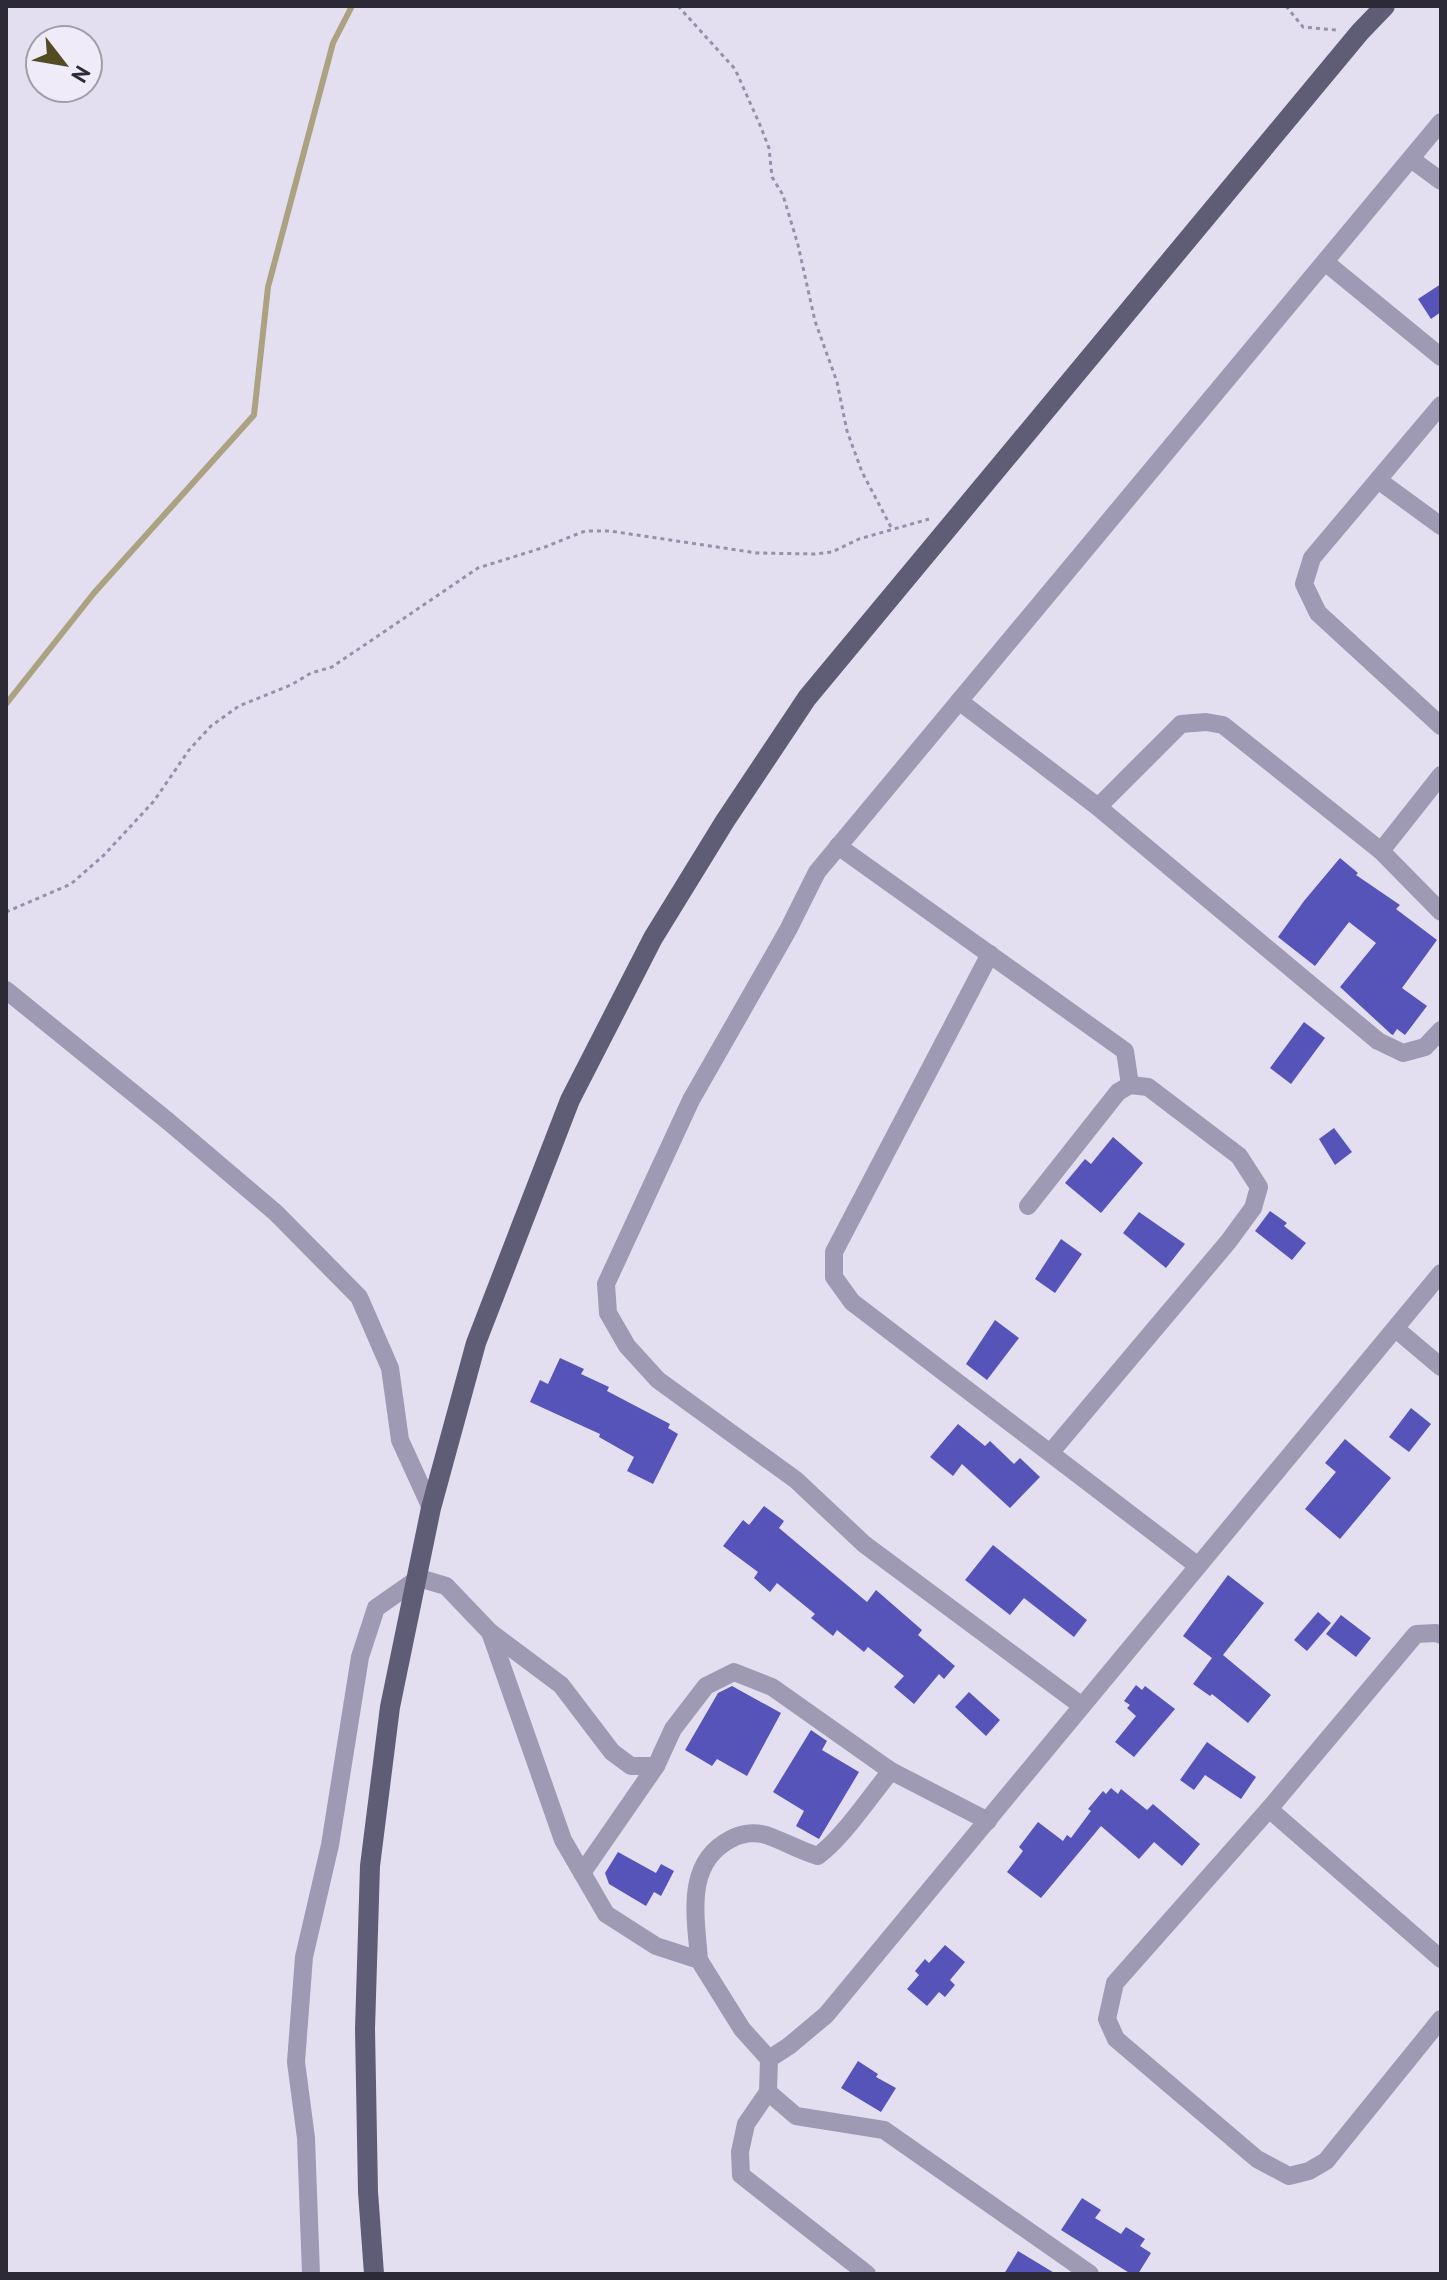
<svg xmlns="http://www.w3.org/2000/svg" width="1447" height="2280" font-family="'PT Sans',sans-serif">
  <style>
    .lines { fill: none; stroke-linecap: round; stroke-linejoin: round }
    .stream { stroke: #aaa281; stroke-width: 6 }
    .building { fill: #5654b9 }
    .path { stroke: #9590ac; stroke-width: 3; stroke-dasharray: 4 4; stroke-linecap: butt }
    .minor { stroke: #9f9ab3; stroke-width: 18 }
    .primary { stroke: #5f5d76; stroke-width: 20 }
  </style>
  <rect width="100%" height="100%" fill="#e4dff0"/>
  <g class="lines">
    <path class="stream" d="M6,704L94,593L254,415L268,287L333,43L352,6"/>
  </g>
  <g class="building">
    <path d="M1441,284V312L1431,319L1418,299Z"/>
    <path d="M1340,858L1358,873L1356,875L1400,905L1396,909L1437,940L1402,988L1427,1006L1405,1035L1397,1029L1393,1035L1391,1034L1340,987L1376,943L1349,922L1315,966L1278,937L1304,901Z"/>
    <path d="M1304,1022L1325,1038L1291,1084L1270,1068Z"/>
    <path d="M1334,1128L1352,1152L1335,1165L1319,1139Z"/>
    <path d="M1113,1137L1143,1163L1101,1213L1065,1183L1085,1159L1091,1164Z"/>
    <path d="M1270,1211L1287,1223L1284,1226L1306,1243L1292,1260L1255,1231Z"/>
    <path d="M1139,1212L1185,1244L1166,1268L1123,1233Z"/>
    <path d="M1061,1239L1082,1254L1055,1293L1035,1279Z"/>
    <path d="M995,1320L1019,1338L987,1380L966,1364Z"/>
    <path d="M560,1358L584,1369L581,1374L609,1387L607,1391L670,1424L668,1428L678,1434L653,1484L627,1471L634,1457L599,1437L600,1434L530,1402L540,1380L548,1384Z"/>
    <path d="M1411,1408L1431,1424L1409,1452L1389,1437Z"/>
    <path d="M958,1424L985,1446L990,1441L1014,1464L1020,1458L1040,1477L1010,1508L962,1464L953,1476L930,1457Z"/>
    <path d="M1345,1439L1391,1478L1340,1539L1305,1509L1336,1472L1325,1463Z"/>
    <path d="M764,1506L784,1521L779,1528L867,1602L876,1590L922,1630L918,1635L955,1666L944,1679L939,1674L914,1704L894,1687L904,1676L868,1647L864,1652L837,1630L833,1636L811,1618L815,1614L777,1583L770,1592L754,1578L758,1572L723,1546L743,1520L749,1525Z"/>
    <path d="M993,1545L1087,1620L1074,1637L1024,1598L1010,1615L965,1580Z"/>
    <path d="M1228,1575L1264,1603L1223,1655L1271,1695L1248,1723L1212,1694L1210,1696L1193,1684L1212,1658L1183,1636Z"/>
    <path d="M1318,1612L1331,1623L1307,1651L1294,1640Z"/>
    <path d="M1341,1615L1371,1638L1356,1657L1326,1634Z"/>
    <path d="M1136,1685L1142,1690L1145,1686L1175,1709L1134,1757L1115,1742L1136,1716L1127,1708L1130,1705L1124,1701Z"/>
    <path d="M732,1686L781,1713L747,1776L717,1759L712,1766L685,1750L718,1693Z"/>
    <path d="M969,1692L1000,1720L986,1736L955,1707Z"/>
    <path d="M811,1730L827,1741L822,1750L859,1772L819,1839L796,1826L804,1811L773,1792Z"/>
    <path d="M1207,1742L1256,1777L1241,1799L1205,1775L1194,1790L1180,1780Z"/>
    <path d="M1111,1788L1118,1794L1121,1789L1147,1810L1153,1804L1200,1844L1182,1866L1154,1842L1139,1859L1101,1826L1041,1898L1007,1872L1023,1851L1019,1847L1038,1822L1063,1841L1067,1835L1071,1838L1091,1811L1088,1809L1103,1791L1106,1794Z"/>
    <path d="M618,1852L656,1873L661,1864L674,1871L661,1896L654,1892L646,1906L609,1884L605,1873Z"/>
    <path d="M945,1945L965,1962L950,1980L955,1985L945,1997L939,1992L927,2006L907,1989L919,1975L915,1971L925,1959L929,1963Z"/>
    <path d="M858,2061L878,2074L876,2077L896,2088L881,2112L841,2088Z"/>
    <path d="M1082,2198L1101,2210L1095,2218L1121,2234L1126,2227L1145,2239L1140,2246L1151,2253L1138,2274H1131L1061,2230Z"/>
    <path d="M1018,2251L1056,2274H1004Z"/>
  </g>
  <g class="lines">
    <g class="path">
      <path d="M678,6L735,69L760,125L769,148L772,177L783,195L798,245L815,321L837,382L847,431L862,472L892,529"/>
      <path d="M1286,6L1303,27L1336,30"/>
      <path d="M6,912L71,884L104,855L154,801L189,750L211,726L239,706L291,685L311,673L332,667L478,568L545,547L585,531H610L757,553L815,554L832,552L859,539L929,519"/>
    </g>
    <g class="minor">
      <path d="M1411,159L1441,181"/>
      <path d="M1325,262L1441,357"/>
      <path d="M1441,405L1312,558L1304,584L1318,613L1441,726"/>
      <path d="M1378,480L1441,526"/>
      <path d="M959,701L1098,807L1378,1041L1403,1053L1425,1047L1441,1030"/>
      <path d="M1098,807L1181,724L1206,722L1223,725L1381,851L1441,912"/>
      <path d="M838,846L1125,1051L1130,1085"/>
      <path d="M1381,851L1441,775"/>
      <path d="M990,954L834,1252V1277L852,1302L1198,1566"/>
      <path d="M6,990L169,1122L276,1213L359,1297L390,1368L400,1440L431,1508"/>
      <path d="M1028,1206L1118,1092L1130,1085L1148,1087L1239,1156L1259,1187L1253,1208L1228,1242L1051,1452"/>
      <path d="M1396,1329L1441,1367"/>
      <path d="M490,1632L563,1840L606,1914L656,1946L699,1960L742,2029L769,2059L768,2092L746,2124L740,2152L741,2175L867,2274"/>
      <path d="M1441,1635L1436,1633L1416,1634L1269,1809L1115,1983L1107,2019L1116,2039L1257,2159L1289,2176L1309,2171L1326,2161L1441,2019"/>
      <path d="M1082,1706L864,1544L796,1480L658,1380L627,1346L608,1313L606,1284L691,1100L788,930L817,872L1441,122"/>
      <path d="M1269,1809L1441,1959"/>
      <path d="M582,1873L656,1766L673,1729L706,1686L734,1672L772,1687L891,1771L988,1821"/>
      <path d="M699,1960C696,1917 684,1863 731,1839C742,1833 754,1832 766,1835C784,1841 800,1851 818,1856C845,1835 868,1799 891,1771"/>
      <path d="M769,2059L789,2046L826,2015L1441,1273"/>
      <path d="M768,2092L796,2116L884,2130L1090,2274"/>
      <path d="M311,2274L306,2138L296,2062L304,1957L330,1845L360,1657L376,1608L419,1578L446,1586L490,1632L561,1685L612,1752L631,1766H656"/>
    </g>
    <path class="primary" d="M374,2274L368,2192L365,2029L370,1866L390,1707L431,1508L476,1343L570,1100L653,938L725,821L807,698L1360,32L1385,6"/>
  </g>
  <rect width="1447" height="2280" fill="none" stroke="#2b2a36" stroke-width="16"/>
  <g transform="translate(64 64) rotate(121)"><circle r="38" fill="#efebf8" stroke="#a19eaa" stroke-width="2"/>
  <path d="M0-6L14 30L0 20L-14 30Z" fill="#534b24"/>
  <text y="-12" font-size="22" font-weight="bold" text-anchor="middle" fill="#2b2a36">N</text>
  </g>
</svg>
